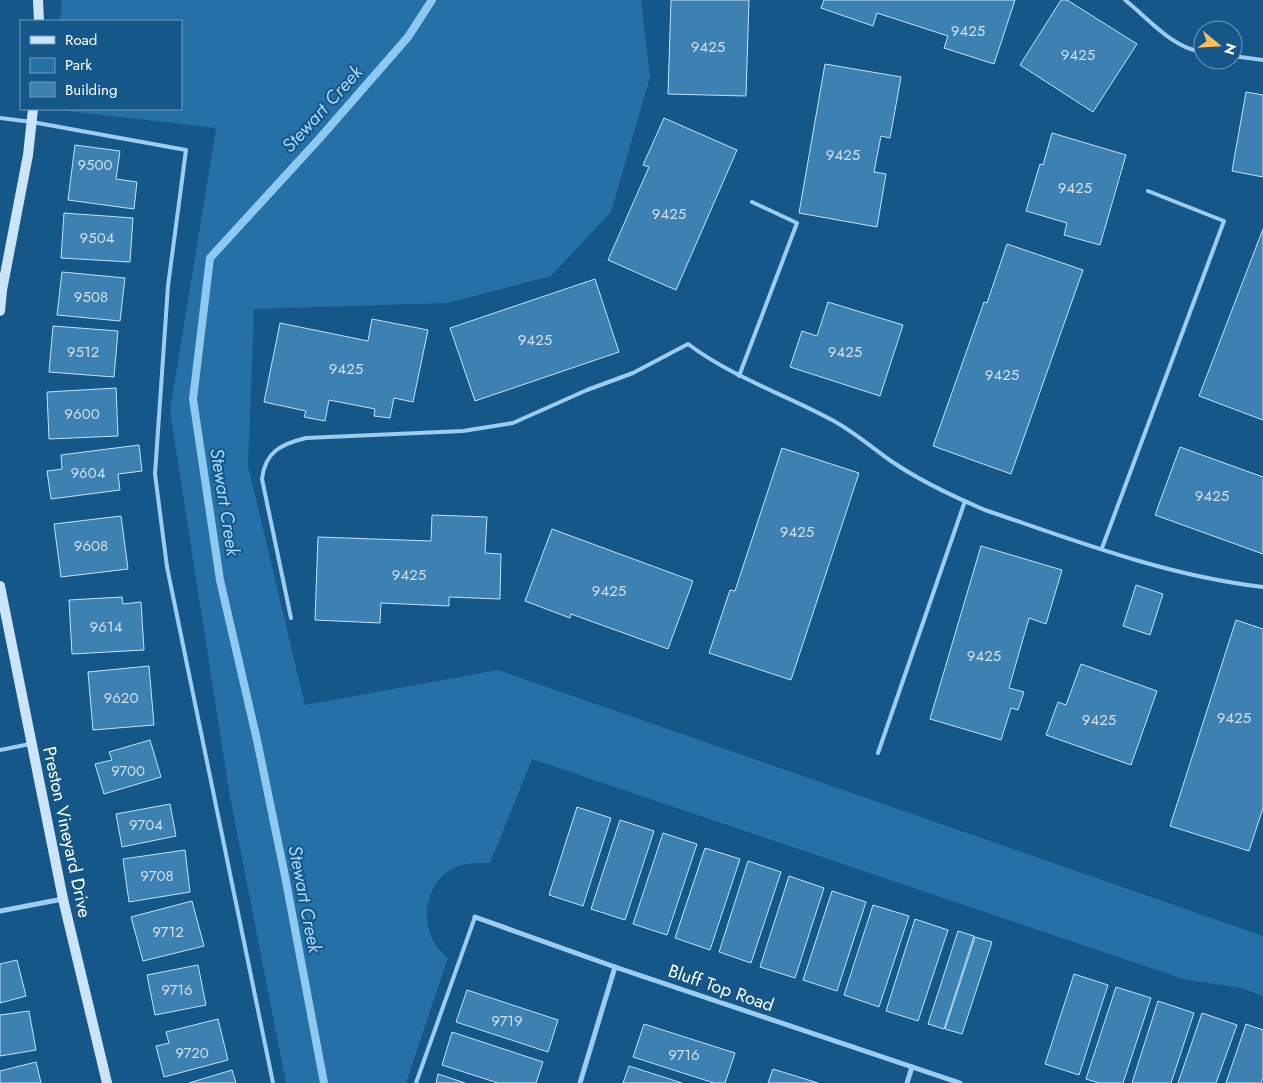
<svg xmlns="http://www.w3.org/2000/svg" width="1263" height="1083" font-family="Jost,sans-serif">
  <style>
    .green { fill: #2470a7 }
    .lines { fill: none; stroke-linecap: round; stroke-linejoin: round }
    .stream { stroke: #8ec9f2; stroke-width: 8 }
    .building { fill: #3d80b2; stroke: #c2e3fb }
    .lane { stroke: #9cccef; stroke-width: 4 }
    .street { stroke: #9cccef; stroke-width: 5 }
    .secondary { stroke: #cae5fa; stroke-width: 10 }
    .labels { text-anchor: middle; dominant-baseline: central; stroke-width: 4; stroke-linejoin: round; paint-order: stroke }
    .number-label { font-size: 15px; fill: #cedfec }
    .street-label { font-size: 18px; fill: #fff; stroke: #155789 }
    .water-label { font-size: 19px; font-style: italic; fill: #a8d6f6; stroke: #155789 }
  </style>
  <rect width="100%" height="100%" fill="#155789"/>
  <path class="green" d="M62,0H641L650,77L611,212L551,276L448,303L254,309L248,466L305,705L498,670L1263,936V996L1241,988L1183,979L532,759L490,863C478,863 467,862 456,867C427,880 419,918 435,944C438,949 444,954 448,958L406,1083H286L230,797L170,411L216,128L58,110L57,109H181V21H60Z"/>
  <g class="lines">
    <path class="stream" d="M324,1083L285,876L257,740L220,580L193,399L210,258L319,139L408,37L432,0"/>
  </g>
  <g class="building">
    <path d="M671,0H749L746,96L668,94Z"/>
    <path d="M824,0H1015L994,64L944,48L948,36L877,13L873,26L821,8Z"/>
    <path d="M1061,0H1067L1137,44L1093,112L1020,65Z"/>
    <path d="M825,64L901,77L890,138L881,136L874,172L886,174L877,227L799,213Z"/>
    <path d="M1246,92L1263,95V177L1232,171Z"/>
    <path d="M664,118L737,150L676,290L608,260L649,167L643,165Z"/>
    <path d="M1052,133L1126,155L1100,245L1064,235L1067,223L1026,211L1040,164L1043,165Z"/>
    <path d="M75,145L120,151L116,179L137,182L134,209L68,200Z"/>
    <path d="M64,213L133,218L130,262L61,258Z"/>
    <path d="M1263,229V420L1199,396Z"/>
    <path d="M1007,244L1083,270L1011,474L933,446L984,302L987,303Z"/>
    <path d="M62,272L125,278L120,321L57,315Z"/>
    <path d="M595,279L619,352L475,401L450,328Z"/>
    <path d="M828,302L903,325L880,396L790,367L802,331L817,336Z"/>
    <path d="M372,319L428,330L413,402L394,398L390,418L374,416L375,409L329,400L325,421L304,417L306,411L264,402L280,323L368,341Z"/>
    <path d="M53,326L118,331L114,377L49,372Z"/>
    <path d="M116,388L118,436L49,439L47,392Z"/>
    <path d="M139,445L142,471L118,474L120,490L51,499L47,471L62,469L61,455Z"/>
    <path d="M1180,447L1263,477V554L1155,515Z"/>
    <path d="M782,448L859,473L791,680L709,653L730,590L735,591Z"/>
    <path d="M432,515L487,517L485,553L501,554L500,599L449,597V606L381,603L380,623L315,620L318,537L431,541Z"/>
    <path d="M121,516L128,569L61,577L54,524Z"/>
    <path d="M552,529L693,581L668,649L571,614L570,618L525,601Z"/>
    <path d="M981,546L1062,570L1046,624L1029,618L1009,688L1024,692L1018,710L1011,708L1001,740L930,719Z"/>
    <path d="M1136,585L1163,594L1150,635L1123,626Z"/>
    <path d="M122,597L123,604L141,602L144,650L72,654L69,600Z"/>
    <path d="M1236,620L1263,629V808L1249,851L1170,826Z"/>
    <path d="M1081,664L1157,691L1131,765L1046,735L1058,702L1066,705Z"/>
    <path d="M149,666L154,725L93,730L88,672Z"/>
    <path d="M150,740L161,777L104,794L95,764L112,760L109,752Z"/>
    <path d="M170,804L176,836L122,847L116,814Z"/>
    <path d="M577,807L611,818L583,906L549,895Z"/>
    <path d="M620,820L654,831L625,920L591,909Z"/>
    <path d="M663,833L697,844L667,935L633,924Z"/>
    <path d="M705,848L740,859L710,950L675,938Z"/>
    <path d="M185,850L190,892L129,902L123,859Z"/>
    <path d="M748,861L781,872L751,963L719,952Z"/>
    <path d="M789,876L824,888L795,978L760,967Z"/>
    <path d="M832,891L866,902L837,991L803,980Z"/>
    <path d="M192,901L204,946L143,961L131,917Z"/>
    <path d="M873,905L909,916L879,1007L844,995Z"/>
    <path d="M915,919L948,930L918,1021L886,1011Z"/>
    <path d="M958,931L974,936L944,1029L928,1024Z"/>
    <path d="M975,937L992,942L962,1034L945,1029Z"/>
    <path d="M17,960L26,996L0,1003V964Z"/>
    <path d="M198,965L206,1005L155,1015L147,975Z"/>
    <path d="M1074,974L1108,985L1079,1075L1045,1064Z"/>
    <path d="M1116,987L1151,998L1123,1083H1099L1086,1079Z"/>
    <path d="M467,990L558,1020L548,1052L456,1022Z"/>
    <path d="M1158,1001L1194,1013L1171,1083H1132Z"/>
    <path d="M29,1011L36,1050L0,1056V1015Z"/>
    <path d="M1202,1013L1237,1025L1216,1083H1178Z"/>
    <path d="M218,1019L228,1060L164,1077L156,1046L169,1043L166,1032Z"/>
    <path d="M644,1024L735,1053L725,1083H714L633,1057Z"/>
    <path d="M1246,1024L1263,1030V1078L1261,1083H1226Z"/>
    <path d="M452,1032L543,1062L536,1083H498L442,1065Z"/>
    <path d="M36,1062L41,1083H0V1071Z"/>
    <path d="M629,1066L682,1083H623Z"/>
    <path d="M773,1069L818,1083H768Z"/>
    <path d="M232,1070L236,1083H189Z"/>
    <path d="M438,1074L465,1083H436Z"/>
  </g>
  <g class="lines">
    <g class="lane">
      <path d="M1125,0C1148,18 1173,49 1203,52"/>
      <path d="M1233,56L1263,60"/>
      <path d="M0,118L32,122L186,150L168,286L155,474L167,567L273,1083"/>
      <path d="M739,376L797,223L752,202"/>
      <path d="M1102,548L1224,221L1148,191"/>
      <path d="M291,618L262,479C265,451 282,444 306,438L463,431L513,423L587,390L633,373L688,344C732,377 784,394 832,420C853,431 871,447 891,461C920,481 952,496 985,510C1076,541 1167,576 1263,587"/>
      <path d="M0,750L30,744"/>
      <path d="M878,753L965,501"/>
      <path d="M416,1083L475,917"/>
    </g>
    <g class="street">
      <path d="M0,911L63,899"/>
      <path d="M475,917L615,967L960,1083"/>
      <path d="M580,1083L615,967"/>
      <path d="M907,1083L912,1067"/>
    </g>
    <g class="secondary">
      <path d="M38,0L39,21"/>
      <path d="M0,311L2,290L28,155L33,109"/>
      <path d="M0,586L63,899L107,1083"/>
    </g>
  </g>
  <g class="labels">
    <g class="number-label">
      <text x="968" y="31">9425</text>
      <text x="708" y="47">9425</text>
      <text x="1078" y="55">9425</text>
      <text x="843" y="155">9425</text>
      <text x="95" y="165">9500</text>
      <text x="1075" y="188">9425</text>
      <text x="669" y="214">9425</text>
      <text x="97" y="238">9504</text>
      <text x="91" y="297">9508</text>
      <text x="535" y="340">9425</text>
      <text x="83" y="352">9512</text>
      <text x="845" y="352">9425</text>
      <text x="346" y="369">9425</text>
      <text x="1002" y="375">9425</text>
      <text x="82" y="414">9600</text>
      <text x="88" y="473">9604</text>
      <text x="1212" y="496">9425</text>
      <text x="797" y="532">9425</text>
      <text x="91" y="546">9608</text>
      <text x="409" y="575">9425</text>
      <text x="609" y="591">9425</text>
      <text x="106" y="627">9614</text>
      <text x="984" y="656">9425</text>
      <text x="121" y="698">9620</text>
      <text x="1234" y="718">9425</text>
      <text x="1099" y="720">9425</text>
      <text x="128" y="771">9700</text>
      <text x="146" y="825">9704</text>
      <text x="157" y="876">9708</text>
      <text x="168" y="932">9712</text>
      <text x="177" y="990">9716</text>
      <text x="507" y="1021">9719</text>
      <text x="192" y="1053">9720</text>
      <text x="684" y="1055">9716</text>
    </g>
    <g class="street-label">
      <text transform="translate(67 832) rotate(78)">Preston Vineyard Drive</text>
      <text transform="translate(721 988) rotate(19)">Bluff Top Road</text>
    </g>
    <g class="water-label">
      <text transform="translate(322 109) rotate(-48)">Stewart Creek</text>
      <text transform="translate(225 502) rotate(81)">Stewart Creek</text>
      <text transform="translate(305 899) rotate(79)">Stewart Creek</text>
    </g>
  </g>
  <rect x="20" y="20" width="162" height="90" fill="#155789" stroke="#739ab8"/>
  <rect x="30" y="36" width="25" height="8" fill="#cae5fa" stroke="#739ab8"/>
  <text x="65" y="45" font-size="15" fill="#ffffff">Road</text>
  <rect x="30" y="58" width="25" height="15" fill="#2470a7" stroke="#739ab8"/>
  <text x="65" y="70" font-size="15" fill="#ffffff">Park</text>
  <rect x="30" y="82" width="25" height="15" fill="#3d80b2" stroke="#739ab8"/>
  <text x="65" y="95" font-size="15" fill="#ffffff">Building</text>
  <g transform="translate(1218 45) rotate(108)"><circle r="24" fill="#155789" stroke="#739ab8"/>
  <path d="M0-4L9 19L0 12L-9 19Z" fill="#ffba5a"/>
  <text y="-8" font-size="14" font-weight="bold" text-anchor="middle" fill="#ffffff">N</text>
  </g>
</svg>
